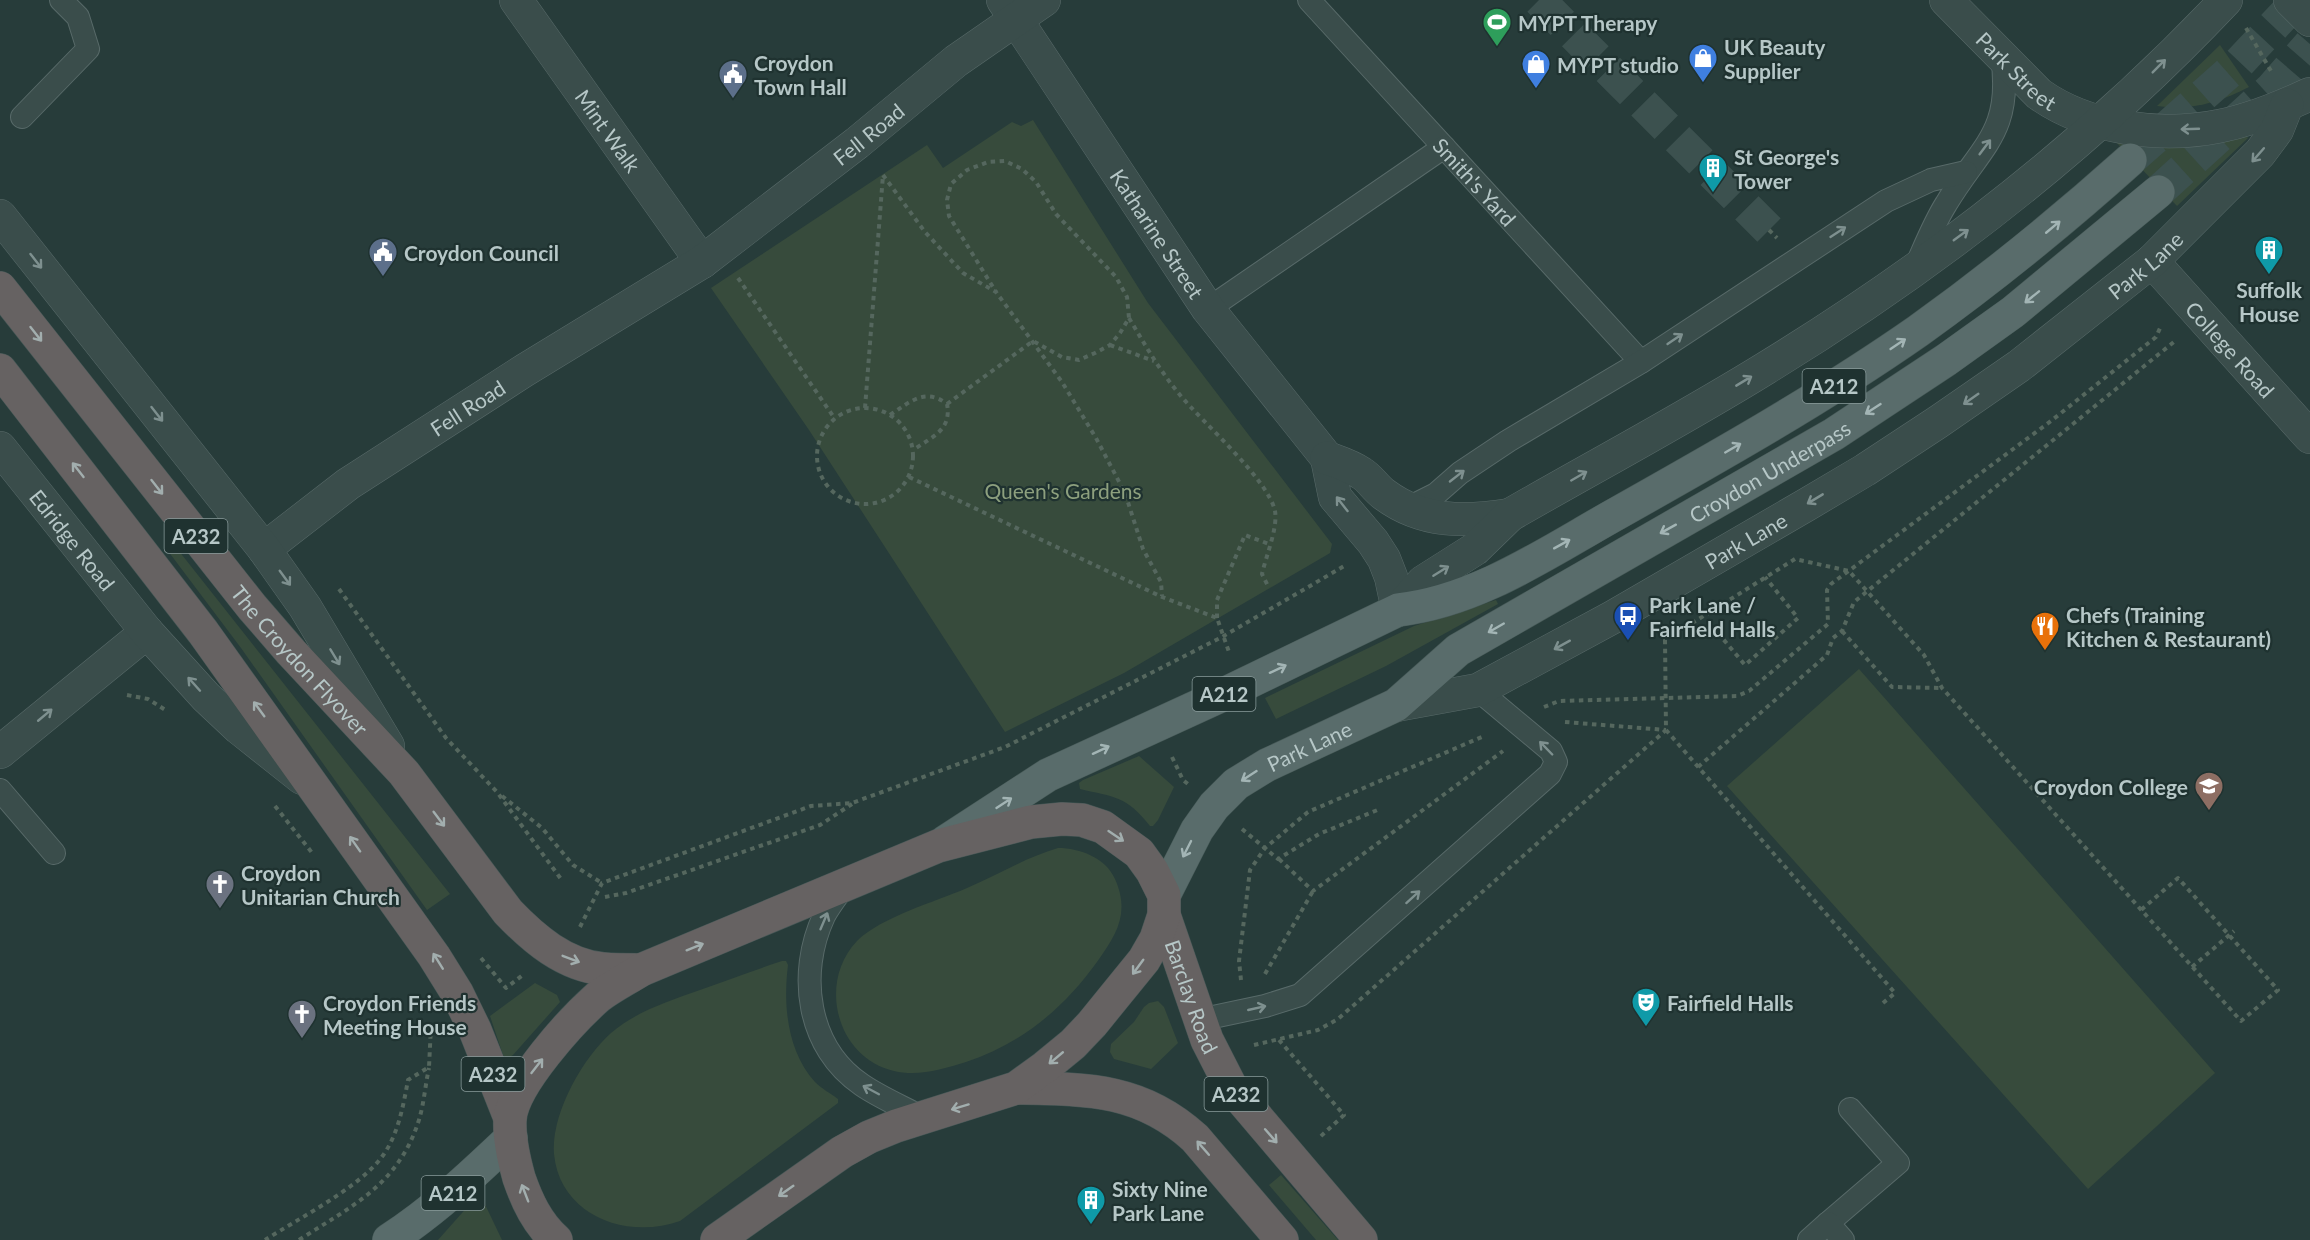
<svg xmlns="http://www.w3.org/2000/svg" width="2310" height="1240" font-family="Lato,sans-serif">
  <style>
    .green { fill: #374b3c }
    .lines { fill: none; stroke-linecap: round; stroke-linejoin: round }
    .pedestrian-tunnel { stroke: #3c514f; stroke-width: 33; stroke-dasharray: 33 16; stroke-linecap: butt }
    .primary-tunnel { stroke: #3c514f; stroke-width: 33; stroke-dasharray: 33 16; stroke-linecap: butt }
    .service-casing { stroke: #586a69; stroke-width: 24 }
    .minor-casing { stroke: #586a69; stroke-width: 34 }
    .tertiary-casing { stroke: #586a69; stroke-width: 34 }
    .primary-casing { stroke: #465957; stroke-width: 34 }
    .trunk-casing { stroke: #455756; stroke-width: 34 }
    .path { stroke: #55675e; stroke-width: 4; stroke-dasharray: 4.5 4.5; stroke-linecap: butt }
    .service { stroke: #3a4d4b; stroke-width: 22 }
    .minor { stroke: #3a4d4b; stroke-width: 33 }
    .tertiary { stroke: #3a4d4b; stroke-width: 33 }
    .primary { stroke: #596c6b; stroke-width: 33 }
    .trunk { stroke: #666262; stroke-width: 33 }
    .oneway { stroke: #7e908f }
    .oneway2 { stroke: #a3b5b5 }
    .oneway3 { stroke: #a2aeae }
    .labels { text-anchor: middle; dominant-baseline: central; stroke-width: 4.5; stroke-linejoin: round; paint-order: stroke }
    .shield { fill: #1f3230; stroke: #899a9a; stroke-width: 1.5 }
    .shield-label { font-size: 20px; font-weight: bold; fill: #b6c7c7 }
    .poi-label { font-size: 21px; font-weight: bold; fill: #b6c7c7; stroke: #1f3230; text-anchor: start }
    .street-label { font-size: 21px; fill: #b6c7c7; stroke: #1f3230 }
    .park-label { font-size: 21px; fill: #8da07e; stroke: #1f3230 }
  </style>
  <rect width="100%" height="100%" fill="#273c3a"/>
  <g class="green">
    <path d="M2220,45L2249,87C2221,102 2190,111 2157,106Z"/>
    <path d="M1033,120L1148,303L1332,544L1330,553L1325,556L1124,673L1005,732L809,430L711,288L927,145L943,168L1012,122L1021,126Z"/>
    <path d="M2243,132L2248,138L2177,206L2115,141Z"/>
    <path d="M175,546L450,894L427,910L241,648L168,551Z"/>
    <path d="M1496,600L1498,604L1386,666L1276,719L1265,698L1414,626Z"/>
    <path d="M1859,669L2215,1073L2088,1189L1727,786Z"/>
    <path d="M1139,756L1174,787L1158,820L1153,826H1150C1127,796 1114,797 1080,789L1079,783L1083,780Z"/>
    <path d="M1058,848C1080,848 1106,858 1115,879C1130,913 1117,934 1097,962C1063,1009 1021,1044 966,1062C943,1069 918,1077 894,1071C837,1058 817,983 857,941C881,917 935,902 967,888C997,875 1027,857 1058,848Z"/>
    <path d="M782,961H786L788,965C783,1005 787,1051 815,1082C822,1089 830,1093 838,1099V1103L680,1221C627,1240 560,1216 554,1154C551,1114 582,1059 611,1033C637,1011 669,1001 700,990C728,980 755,970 782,961Z"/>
    <path d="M535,983L557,995L560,1002L513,1055L507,1059L503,1055L490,1016Z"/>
    <path d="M1158,1001L1164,1007L1178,1043L1151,1069L1114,1059L1110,1052L1111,1044L1134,1022L1144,1007L1149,1003Z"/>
    <path d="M1281,1175L1338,1240H1316L1269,1185Z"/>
    <path d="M478,1195L481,1196L502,1240H438Z"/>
  </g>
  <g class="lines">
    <path class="pedestrian-tunnel" d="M1539,0L1769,230"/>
    <g class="primary-tunnel">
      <path d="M2130,160L2236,66L2298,0"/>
      <path d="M2158,192L2271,89L2310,44"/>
    </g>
    <g class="service-casing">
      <g id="service">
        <path id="s1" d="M1309,0L1641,362"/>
        <path d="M22,117L88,49L78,17L61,0"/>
        <path d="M1916,266C1925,246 1934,223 1946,204C1981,145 2013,133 2002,56"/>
        <path d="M1208,309L1444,147"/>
        <path d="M1408,508L1436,494L1460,473L1508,441L1641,362L1886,201L1931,180L1966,172"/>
        <path d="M0,790L54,853"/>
        <path d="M845,885C838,895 830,905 824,916C797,974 807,1048 862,1085C881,1098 903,1107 923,1118"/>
        <path d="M1199,1020L1265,1006L1300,995L1550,774L1556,762L1551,751L1478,690"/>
        <path d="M1828,1223L1898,1163L1850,1109"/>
        <path d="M1809,1240L1828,1223L1843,1240"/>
      </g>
    </g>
    <g class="minor-casing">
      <g id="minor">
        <path id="s2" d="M516,0L702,262"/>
        <path id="s3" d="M1003,0L1208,309L1327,458L1335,497L1373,542L1384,559L1391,577L1398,610"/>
        <path id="s4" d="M1946,0L2039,94C2088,129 2162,138 2220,126C2251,120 2282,107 2310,94"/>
        <path d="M2290,0L2310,20"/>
        <path id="s5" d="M2152,261L2310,437"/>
        <path d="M1327,458C1338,462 1351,466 1361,473C1370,478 1376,489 1385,495C1423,523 1465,522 1510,515"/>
        <path id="s6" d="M264,549L348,484L525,370L702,262L857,143L956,61L1044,0"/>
        <path d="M1398,610L1423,582L1475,549L1510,515C1595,466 1682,420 1766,368C1934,265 2091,143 2226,0"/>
        <path id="s7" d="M1396,705L1478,690L1613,617L1806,505L1865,470L1938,422L2019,366L2152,261L2260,153L2277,130L2287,105"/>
        <path d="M0,752L147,632"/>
      </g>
    </g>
    <g class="tertiary-casing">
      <g id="tertiary">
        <path d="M0,216L264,549L305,607L388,746"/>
        <path id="s8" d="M0,448L147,632L206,697L239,728L302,778"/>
      </g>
    </g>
    <g class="primary-casing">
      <g id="primary">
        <path d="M945,842L1048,775L1218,697L1398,610C1478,601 1548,552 1616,514C1719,456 1822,398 1918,331C1992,278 2062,221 2130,160"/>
        <path id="s9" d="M1164,895L1197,830L1214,806L1236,784L1267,765L1396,705L1458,650L1834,434L1946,360L2013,312L2158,192"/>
        <path d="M389,1240C434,1211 472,1175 511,1138"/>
      </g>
    </g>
    <g class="trunk-casing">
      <g id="trunk">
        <path id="s10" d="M0,288L252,607L291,652L404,773L508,912C534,939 564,965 603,969C615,970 628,970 641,970"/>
        <path d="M0,370L203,632L434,956L457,993L475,1030L510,1118"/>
        <path id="s11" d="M1164,915L1207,1040L1231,1087L1361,1240"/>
        <path d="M1016,1088C1086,1089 1140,1088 1195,1138L1282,1240"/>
        <path d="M556,1240C537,1223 527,1201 519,1178C514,1160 509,1137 510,1119C513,1084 572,1020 598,997C611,987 627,979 641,970L938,846L1031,822L1062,819L1082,820L1103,827L1139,853L1152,871L1164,895V915L1156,939L1144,960L1092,1024L1073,1044L1045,1067L1016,1088L896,1126L869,1137L842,1152L717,1240"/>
      </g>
    </g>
    <g class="path">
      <path d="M2246,28L2271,71"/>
      <path d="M883,175L925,232L963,273L996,292L1062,382L1096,438L1125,493L1143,549L1161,582L1162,596"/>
      <path d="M1769,230L1777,238"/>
      <path d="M738,278L835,419"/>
      <path d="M1129,318C1145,345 1160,371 1180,395C1203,423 1268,479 1275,511C1278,528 1266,556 1262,574L1269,588"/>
      <path d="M1110,345L1154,361"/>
      <path d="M947,404L1033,341L1062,357L1079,360L1095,353L1110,345L1120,333L1129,318L1127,297L1116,277L1056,214L1036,182L1022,169L1005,161L988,162L967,170L951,184L947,200L949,216L996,292"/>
      <path d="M865,408L883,175"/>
      <circle cx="865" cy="456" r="48"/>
      <path d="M890,415C910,402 925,387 947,404C952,430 932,437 913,450"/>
      <path d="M909,477L1162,597L1217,618L1229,652"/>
      <path d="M339,589L446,738L497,792L561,879"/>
      <path d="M1217,618V600L1245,535L1269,544"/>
      <path d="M1842,631L1892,687L1942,688"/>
      <path d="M1718,633L1745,665L1798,618L1765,577"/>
      <path d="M127,695L148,699L167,711"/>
      <path d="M1544,707L1559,701L1737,696L1749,691L1828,624L1827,590L1831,584L2051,421L2156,337L2161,326"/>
      <path d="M1565,722L1666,730"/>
      <path d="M1172,757L1183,780L1188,784"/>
      <path d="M1698,767L1827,655L1833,638L1842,631L1854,602L2175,341"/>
      <path d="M502,796L542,828L573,865L602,883"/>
      <path d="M275,806L313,854"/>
      <path d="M1242,829L1278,859L1319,834L1380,809"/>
      <path d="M1279,859L1313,891L1503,751"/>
      <path d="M605,897L626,893L820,825L852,804"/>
      <path d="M580,927L602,883L811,806L852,803L1005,747L1222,637L1346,565"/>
      <path d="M481,958L506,988L524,974"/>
      <path d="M2192,967L2234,931"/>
      <path d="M1265,974L1313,891"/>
      <path d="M1241,980L1239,961L1250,870L1265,848L1308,812L1484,736"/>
      <path d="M1883,1003L1895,993L1666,730L1665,640L1795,559L1849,571L1924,655L1942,688L2241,1021L2278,990L2178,878L2141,910"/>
      <path d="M1279,1040L1344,1115L1320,1137"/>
      <path d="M1254,1045L1318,1030L1338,1019L1666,730"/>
      <path d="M265,1240C298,1219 358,1188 381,1158C398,1136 403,1107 408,1080L429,1067L431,1026"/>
      <path d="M299,1240C350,1207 397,1186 418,1123C424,1105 425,1086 429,1068"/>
    </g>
    <use href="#service" class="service"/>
    <use href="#minor" class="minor"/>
    <use href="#tertiary" class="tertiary"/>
    <use href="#primary" class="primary"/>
    <use href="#trunk" class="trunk"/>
  </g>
  <defs><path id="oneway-shaft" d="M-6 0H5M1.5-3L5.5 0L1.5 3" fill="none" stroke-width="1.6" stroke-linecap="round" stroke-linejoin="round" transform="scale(1.5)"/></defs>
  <g class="oneway">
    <use href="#oneway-shaft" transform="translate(2159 66) rotate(-45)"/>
    <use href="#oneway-shaft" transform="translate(2190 129) rotate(178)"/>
    <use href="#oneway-shaft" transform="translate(1985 147) rotate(-53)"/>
    <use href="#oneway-shaft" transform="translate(2258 155) rotate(131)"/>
    <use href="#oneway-shaft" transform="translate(1838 232) rotate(-33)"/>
    <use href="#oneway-shaft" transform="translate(1961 235) rotate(-36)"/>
    <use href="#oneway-shaft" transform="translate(36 261) rotate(52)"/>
    <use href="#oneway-shaft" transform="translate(1675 339) rotate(-34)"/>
    <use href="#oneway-shaft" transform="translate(1744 381) rotate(-31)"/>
    <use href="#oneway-shaft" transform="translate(1971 399) rotate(145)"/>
    <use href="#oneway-shaft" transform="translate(157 414) rotate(52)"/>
    <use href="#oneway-shaft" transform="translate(1457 476) rotate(-38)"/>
    <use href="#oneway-shaft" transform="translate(1579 476) rotate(-30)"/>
    <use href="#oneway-shaft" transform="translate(1815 499) rotate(149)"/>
    <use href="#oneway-shaft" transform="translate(1342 504) rotate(-128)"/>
    <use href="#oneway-shaft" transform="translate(1441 571) rotate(-32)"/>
    <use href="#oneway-shaft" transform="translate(285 578) rotate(54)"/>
    <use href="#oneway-shaft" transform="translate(1562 645) rotate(151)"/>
    <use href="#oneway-shaft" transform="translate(335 657) rotate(59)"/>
    <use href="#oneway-shaft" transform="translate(194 684) rotate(-132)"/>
    <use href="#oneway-shaft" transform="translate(45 715) rotate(-40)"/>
    <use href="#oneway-shaft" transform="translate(1546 748) rotate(-134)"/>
    <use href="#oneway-shaft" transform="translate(1413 897) rotate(-42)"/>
    <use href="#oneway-shaft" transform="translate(824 921) rotate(-67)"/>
    <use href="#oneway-shaft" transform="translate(1257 1008) rotate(-13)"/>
    <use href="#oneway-shaft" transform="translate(871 1090) rotate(-152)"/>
  </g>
  <g class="oneway2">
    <use href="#oneway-shaft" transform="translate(2053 227) rotate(-40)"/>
    <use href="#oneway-shaft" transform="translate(2032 297) rotate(141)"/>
    <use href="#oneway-shaft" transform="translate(1898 344) rotate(-34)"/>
    <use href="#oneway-shaft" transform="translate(1873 409) rotate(147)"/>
    <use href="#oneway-shaft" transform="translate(1733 448) rotate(-30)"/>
    <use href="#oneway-shaft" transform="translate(1668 529) rotate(151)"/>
    <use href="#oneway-shaft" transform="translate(1562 544) rotate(-29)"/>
    <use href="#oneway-shaft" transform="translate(1496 628) rotate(150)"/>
    <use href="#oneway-shaft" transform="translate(1278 669) rotate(-25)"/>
    <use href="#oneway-shaft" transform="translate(1101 750) rotate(-25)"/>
    <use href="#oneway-shaft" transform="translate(1249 776) rotate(147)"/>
    <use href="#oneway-shaft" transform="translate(1004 803) rotate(-33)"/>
    <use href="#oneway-shaft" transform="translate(1187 849) rotate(117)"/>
  </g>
  <g class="oneway3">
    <use href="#oneway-shaft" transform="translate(36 334) rotate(52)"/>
    <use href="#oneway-shaft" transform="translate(78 470) rotate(-128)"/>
    <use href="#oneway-shaft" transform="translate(157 487) rotate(52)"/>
    <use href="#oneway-shaft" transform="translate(259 709) rotate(-126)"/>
    <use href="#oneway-shaft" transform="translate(439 819) rotate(53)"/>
    <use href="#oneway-shaft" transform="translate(1116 836) rotate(34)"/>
    <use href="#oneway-shaft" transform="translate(355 844) rotate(-125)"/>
    <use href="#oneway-shaft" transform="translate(695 947) rotate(-22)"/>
    <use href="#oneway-shaft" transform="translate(571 959) rotate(21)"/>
    <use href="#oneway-shaft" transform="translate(438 961) rotate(-122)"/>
    <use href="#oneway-shaft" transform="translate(1138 967) rotate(126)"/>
    <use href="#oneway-shaft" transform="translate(1056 1058) rotate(140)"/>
    <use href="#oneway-shaft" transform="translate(537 1066) rotate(-52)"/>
    <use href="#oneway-shaft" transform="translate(960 1107) rotate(163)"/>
    <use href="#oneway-shaft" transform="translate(1271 1136) rotate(49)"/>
    <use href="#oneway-shaft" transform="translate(1203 1148) rotate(-131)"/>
    <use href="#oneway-shaft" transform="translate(786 1191) rotate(145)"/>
    <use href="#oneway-shaft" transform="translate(525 1193) rotate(-111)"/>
  </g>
  <defs>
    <g id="stadium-pin" transform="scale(1.5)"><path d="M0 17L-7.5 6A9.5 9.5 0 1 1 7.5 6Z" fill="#2e9e5b" stroke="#1f3230"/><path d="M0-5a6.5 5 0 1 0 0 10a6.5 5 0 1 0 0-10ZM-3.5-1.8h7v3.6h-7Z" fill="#fff"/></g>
    <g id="shop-pin" transform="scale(1.5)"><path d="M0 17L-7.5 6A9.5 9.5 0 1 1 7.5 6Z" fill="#3f7fe0" stroke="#1f3230"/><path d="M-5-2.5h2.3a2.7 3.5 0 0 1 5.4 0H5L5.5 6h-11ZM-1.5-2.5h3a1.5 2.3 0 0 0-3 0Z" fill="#fff"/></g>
    <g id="civic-pin" transform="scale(1.5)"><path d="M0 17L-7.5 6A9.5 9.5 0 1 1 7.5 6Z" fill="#5c6f8a" stroke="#1f3230"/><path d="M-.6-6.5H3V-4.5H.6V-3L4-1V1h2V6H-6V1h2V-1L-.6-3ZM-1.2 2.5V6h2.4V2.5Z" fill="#fff"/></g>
    <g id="building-pin" transform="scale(1.5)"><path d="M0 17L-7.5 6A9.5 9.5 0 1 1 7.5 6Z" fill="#0f9aa8" stroke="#1f3230"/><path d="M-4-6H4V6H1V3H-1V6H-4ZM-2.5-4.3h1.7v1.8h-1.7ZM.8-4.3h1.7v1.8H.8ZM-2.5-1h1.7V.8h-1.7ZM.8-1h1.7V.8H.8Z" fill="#fff"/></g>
    <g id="bus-pin" transform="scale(1.5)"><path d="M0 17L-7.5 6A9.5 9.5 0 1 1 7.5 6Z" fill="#1a4fb4" stroke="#1f3230"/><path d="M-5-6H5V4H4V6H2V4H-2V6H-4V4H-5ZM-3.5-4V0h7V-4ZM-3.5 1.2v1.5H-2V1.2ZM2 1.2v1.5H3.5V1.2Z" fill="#fff"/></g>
    <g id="restaurant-pin" transform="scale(1.5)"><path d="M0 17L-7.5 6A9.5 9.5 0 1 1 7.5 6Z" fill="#e8710a" stroke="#1f3230"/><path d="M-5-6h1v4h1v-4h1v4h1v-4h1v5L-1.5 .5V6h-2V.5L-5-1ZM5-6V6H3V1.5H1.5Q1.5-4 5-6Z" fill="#fff"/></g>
    <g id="university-pin" transform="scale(1.5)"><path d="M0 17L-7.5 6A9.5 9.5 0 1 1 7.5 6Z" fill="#8d6e63" stroke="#1f3230"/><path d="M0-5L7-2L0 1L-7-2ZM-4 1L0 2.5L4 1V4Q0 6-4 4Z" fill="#fff"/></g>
    <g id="church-pin" transform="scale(1.5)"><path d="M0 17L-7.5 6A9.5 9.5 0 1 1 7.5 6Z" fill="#6b7280" stroke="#1f3230"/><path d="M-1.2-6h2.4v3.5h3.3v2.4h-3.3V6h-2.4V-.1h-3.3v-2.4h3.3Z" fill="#fff"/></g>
    <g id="theatre-pin" transform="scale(1.5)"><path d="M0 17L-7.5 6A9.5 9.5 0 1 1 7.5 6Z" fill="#0f9aa8" stroke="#1f3230"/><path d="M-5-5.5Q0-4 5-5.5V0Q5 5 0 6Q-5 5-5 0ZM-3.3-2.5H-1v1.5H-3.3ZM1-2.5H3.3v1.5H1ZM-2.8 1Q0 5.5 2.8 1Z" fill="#fff"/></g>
  </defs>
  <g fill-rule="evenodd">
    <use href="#stadium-pin" x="1497" y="22"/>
    <use href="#shop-pin" x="1703" y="58"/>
    <use href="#shop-pin" x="1536" y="64"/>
    <use href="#civic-pin" x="733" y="74"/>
    <use href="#building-pin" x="1713" y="168"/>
    <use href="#building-pin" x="2269" y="250"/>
    <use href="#civic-pin" x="383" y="252"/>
    <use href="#bus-pin" x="1628" y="616"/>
    <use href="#restaurant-pin" x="2045" y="626"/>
    <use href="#university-pin" x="2209" y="786"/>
    <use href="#church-pin" x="220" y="884"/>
    <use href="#theatre-pin" x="1646" y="1002"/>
    <use href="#church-pin" x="302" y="1014"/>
    <use href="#building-pin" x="1091" y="1200"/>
  </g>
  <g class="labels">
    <g class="shield">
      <rect x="1802.5" y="369" width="63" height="34" rx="4.5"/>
      <rect x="164.5" y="519" width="63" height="34" rx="4.5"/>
      <rect x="1192.5" y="677" width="63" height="34" rx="4.5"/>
      <rect x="461.5" y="1057" width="63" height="34" rx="4.5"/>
      <rect x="1204.5" y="1077" width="63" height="34" rx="4.5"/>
      <rect x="421.5" y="1176" width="63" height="34" rx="4.5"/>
    </g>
    <g class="shield-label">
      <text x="1834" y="386">A212</text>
      <text x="196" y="536">A232</text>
      <text x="1224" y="694">A212</text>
      <text x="493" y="1074">A232</text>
      <text x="1236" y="1094">A232</text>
      <text x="453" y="1193">A212</text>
    </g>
    <g class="poi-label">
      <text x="1518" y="22">MYPT Therapy</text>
      <text x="1724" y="46">UK Beauty<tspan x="1724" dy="24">Supplier</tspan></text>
      <text x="754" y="62">Croydon<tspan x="754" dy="24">Town Hall</tspan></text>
      <text x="1557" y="64">MYPT studio</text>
      <text x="1734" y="156">St George's<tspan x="1734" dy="24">Tower</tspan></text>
      <text x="404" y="252">Croydon Council</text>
      <text x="2269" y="289" text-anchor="middle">Suffolk<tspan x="2269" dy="24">House</tspan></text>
      <text x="1649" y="604">Park Lane /<tspan x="1649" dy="24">Fairfield Halls</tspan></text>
      <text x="2066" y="614">Chefs (Training<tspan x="2066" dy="24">Kitchen &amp; Restaurant)</tspan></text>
      <text x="2188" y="786" text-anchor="end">Croydon College</text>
      <text x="241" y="872">Croydon<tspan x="241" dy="24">Unitarian Church</tspan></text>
      <text x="323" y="1002">Croydon Friends<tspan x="323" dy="24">Meeting House</tspan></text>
      <text x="1667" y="1002">Fairfield Halls</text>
      <text x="1112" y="1188">Sixty Nine<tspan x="1112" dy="24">Park Lane</tspan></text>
    </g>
    <g class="street-label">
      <text stroke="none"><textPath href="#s4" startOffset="100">Park Street</textPath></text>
      <text stroke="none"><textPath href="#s2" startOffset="160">Mint Walk</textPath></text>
      <text stroke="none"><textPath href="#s6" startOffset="734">Fell Road</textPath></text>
      <text stroke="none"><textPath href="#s1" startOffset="246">Smith's Yard</textPath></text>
      <text stroke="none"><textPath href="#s3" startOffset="280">Katharine Street</textPath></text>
      <text stroke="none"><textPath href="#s7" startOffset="876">Park Lane</textPath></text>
      <text stroke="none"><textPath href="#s5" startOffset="118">College Road</textPath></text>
      <text stroke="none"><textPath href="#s6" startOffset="248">Fell Road</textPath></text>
      <text stroke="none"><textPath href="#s9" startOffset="754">Croydon Underpass</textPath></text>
      <text stroke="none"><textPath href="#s8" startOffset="117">Edridge Road</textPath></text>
      <text stroke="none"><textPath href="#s7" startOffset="390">Park Lane</textPath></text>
      <text stroke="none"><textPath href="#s10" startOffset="478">The Croydon Flyover</textPath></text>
      <text stroke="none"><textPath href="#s9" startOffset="216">Park Lane</textPath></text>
      <text stroke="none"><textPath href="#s11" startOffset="86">Barclay Road</textPath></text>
    </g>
    <g class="park-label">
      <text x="1063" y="490">Queen's Gardens</text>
    </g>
  </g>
</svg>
